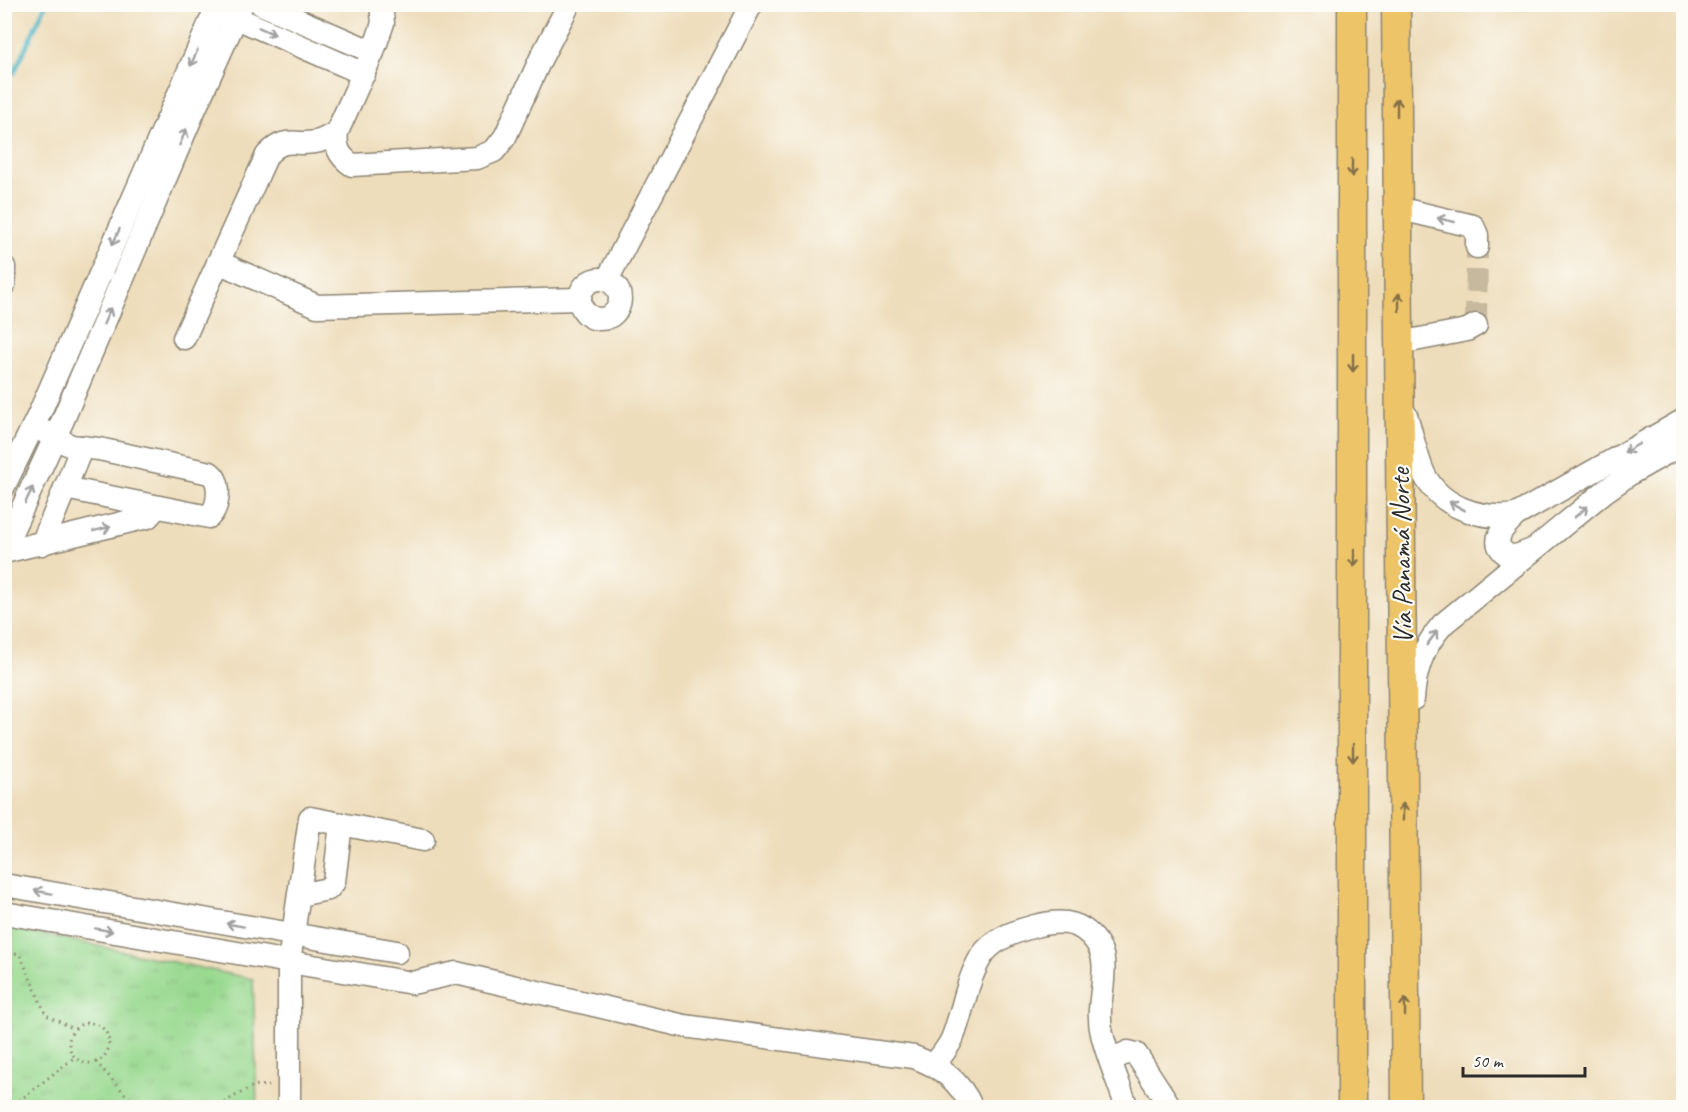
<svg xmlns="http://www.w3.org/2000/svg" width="1688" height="1112" font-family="Caveat,sans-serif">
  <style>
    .grass { fill: url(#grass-tufts); stroke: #62825e; stroke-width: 1.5 }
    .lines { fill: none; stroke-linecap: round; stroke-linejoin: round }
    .stream { stroke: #4bb7c7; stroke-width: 4.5 }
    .minor-tunnel { stroke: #c7b99e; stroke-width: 22; stroke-dasharray: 22 11; stroke-linecap: butt }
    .minor-casing { stroke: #8c8473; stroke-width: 25 }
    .major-casing { stroke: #8c8473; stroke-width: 31 }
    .path { stroke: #8c8473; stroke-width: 3; stroke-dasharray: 1.5 4.5; stroke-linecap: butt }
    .minor { stroke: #fff; stroke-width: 22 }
    .major { stroke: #eec469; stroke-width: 28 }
    .oneway { stroke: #a0a0a0 }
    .oneway2 { stroke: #837047 }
    .labels { text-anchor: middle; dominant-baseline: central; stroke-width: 4.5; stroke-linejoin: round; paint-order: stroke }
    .street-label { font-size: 28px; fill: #2b2b2b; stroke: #fdfcf7 }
  </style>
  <defs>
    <pattern id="grass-tufts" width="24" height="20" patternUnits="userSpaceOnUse" patternTransform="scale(1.5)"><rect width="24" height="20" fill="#99d990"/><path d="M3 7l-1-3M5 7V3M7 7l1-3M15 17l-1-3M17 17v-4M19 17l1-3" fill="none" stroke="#84ba7c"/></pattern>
  </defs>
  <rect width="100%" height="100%" fill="#fdfcf7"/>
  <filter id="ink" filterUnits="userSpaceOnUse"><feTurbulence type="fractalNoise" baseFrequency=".0167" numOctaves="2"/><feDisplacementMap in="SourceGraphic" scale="12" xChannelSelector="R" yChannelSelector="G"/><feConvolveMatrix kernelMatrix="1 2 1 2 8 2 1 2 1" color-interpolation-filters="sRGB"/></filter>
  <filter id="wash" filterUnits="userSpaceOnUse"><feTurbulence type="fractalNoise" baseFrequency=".008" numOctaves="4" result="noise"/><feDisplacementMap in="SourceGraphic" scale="24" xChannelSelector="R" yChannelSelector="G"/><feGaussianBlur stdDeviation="1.35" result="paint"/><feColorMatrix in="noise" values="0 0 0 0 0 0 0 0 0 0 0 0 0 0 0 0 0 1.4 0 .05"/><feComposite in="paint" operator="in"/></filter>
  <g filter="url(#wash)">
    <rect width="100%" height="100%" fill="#edb"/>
    <path class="grass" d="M5,926L253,979L257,1107H5Z"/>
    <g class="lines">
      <path class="stream" d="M4,75L14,73L46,4"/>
    </g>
  </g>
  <g filter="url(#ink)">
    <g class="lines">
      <path class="minor-tunnel" d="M1476,325L1477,247"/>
      <g class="minor-casing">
        <g id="minor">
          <path d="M261,4L373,52"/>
          <path d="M381,4L383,23L373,52L337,132C335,147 339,156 352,165L477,158L494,151L505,137L541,58L569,4"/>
          <path d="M223,12L364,74"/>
          <path d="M1397,208L1473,226L1477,235V247"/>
          <path d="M218,262L317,306L580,299"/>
          <path d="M4,267V284"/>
          <circle cx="600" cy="299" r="20"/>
          <path d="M607,280L751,5"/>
          <path d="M184,338L267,155C286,135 293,146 315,142C323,141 330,136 337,132"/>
          <path d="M1399,343L1467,330L1476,325"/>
          <path d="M1406,415C1412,434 1416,456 1424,474C1441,508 1481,520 1516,515L1684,420"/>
          <path d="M43,431L71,446L99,449L210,473C222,482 219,507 209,517L65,488"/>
          <path d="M4,486L40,412L218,4"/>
          <path d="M1516,515C1511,520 1503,527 1500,534C1495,544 1502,555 1513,556C1519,556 1526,552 1532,550"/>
          <path d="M42,544L82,447"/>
          <path d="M4,548L62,422L193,113L242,4"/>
          <path d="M4,552L139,519L148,517L157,507"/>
          <path d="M1413,699C1415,669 1423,647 1443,624L1604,492L1631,473L1684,443"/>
          <path d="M4,885L397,952"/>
          <path d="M299,895L328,889L334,882L341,824"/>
          <path d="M4,913L412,983L456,973L684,1026L914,1057C941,1067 960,1081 972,1108"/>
          <path d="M1111,1060L1128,1052L1136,1054L1171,1108"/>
          <path d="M934,1065C940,1057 948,1048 952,1039C963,1012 966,982 981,957C992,939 1016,931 1035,926C1050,922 1070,920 1083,929C1122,956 1092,996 1102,1034C1108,1059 1119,1083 1127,1108"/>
          <path d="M289,1108V962L310,818L423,840"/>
        </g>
      </g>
      <g class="major-casing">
        <g id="major">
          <path d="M1352,4V1108"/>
          <path d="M1396,4L1406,1108"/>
        </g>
      </g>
      <g class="path">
        <path d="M4,949L20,955L46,1015L74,1029"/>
        <circle cx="89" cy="1043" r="20"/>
        <path d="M96,1062L138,1108"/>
        <path d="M10,1108L75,1057"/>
        <path d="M214,1108L255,1085L269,1086"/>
      </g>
      <use href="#minor" class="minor"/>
      <use href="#major" class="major"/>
    </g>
    <defs><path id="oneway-shaft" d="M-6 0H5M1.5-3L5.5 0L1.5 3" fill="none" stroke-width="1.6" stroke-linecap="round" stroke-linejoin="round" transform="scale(1.5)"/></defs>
    <g class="oneway">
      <use href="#oneway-shaft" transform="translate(267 31) rotate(24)"/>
      <use href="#oneway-shaft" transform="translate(194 58) rotate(114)"/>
      <use href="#oneway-shaft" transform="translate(183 137) rotate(-67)"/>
      <use href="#oneway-shaft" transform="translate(1446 220) rotate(-167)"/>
      <use href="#oneway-shaft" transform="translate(116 237) rotate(114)"/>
      <use href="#oneway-shaft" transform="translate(107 316) rotate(-67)"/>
      <use href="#oneway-shaft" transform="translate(1632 448) rotate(150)"/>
      <use href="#oneway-shaft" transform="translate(29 495) rotate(-65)"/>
      <use href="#oneway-shaft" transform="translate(1457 506) rotate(-151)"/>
      <use href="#oneway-shaft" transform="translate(1581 512) rotate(-40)"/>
      <use href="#oneway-shaft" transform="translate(102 529) rotate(-14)"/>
      <use href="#oneway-shaft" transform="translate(1432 638) rotate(-53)"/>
      <use href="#oneway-shaft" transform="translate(43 892) rotate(-170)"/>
      <use href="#oneway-shaft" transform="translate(235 925) rotate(-170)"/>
      <use href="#oneway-shaft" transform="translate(104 930) rotate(10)"/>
    </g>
    <g class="oneway2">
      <use href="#oneway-shaft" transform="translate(1397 107) rotate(-90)"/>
      <use href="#oneway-shaft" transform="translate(1352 168) rotate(90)"/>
      <use href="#oneway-shaft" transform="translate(1399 302) rotate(-91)"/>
      <use href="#oneway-shaft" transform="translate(1353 363) rotate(90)"/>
      <use href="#oneway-shaft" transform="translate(1354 558) rotate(90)"/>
      <use href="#oneway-shaft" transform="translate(1353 753) rotate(90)"/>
      <use href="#oneway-shaft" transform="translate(1403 812) rotate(-90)"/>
      <use href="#oneway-shaft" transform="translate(1405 1007) rotate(-90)"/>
    </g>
  </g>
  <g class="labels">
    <g class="street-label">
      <text transform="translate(1401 556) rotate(-91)">Vía Panamá Norte</text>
    </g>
  </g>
  <rect width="1688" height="1112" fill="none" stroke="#fdfcf7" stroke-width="24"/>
  <path d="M1463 1067v9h122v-9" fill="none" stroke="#2b2b2b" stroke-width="3"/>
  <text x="1472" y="1067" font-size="18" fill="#2b2b2b" stroke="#fdfcf7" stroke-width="4.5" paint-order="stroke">50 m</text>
</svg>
